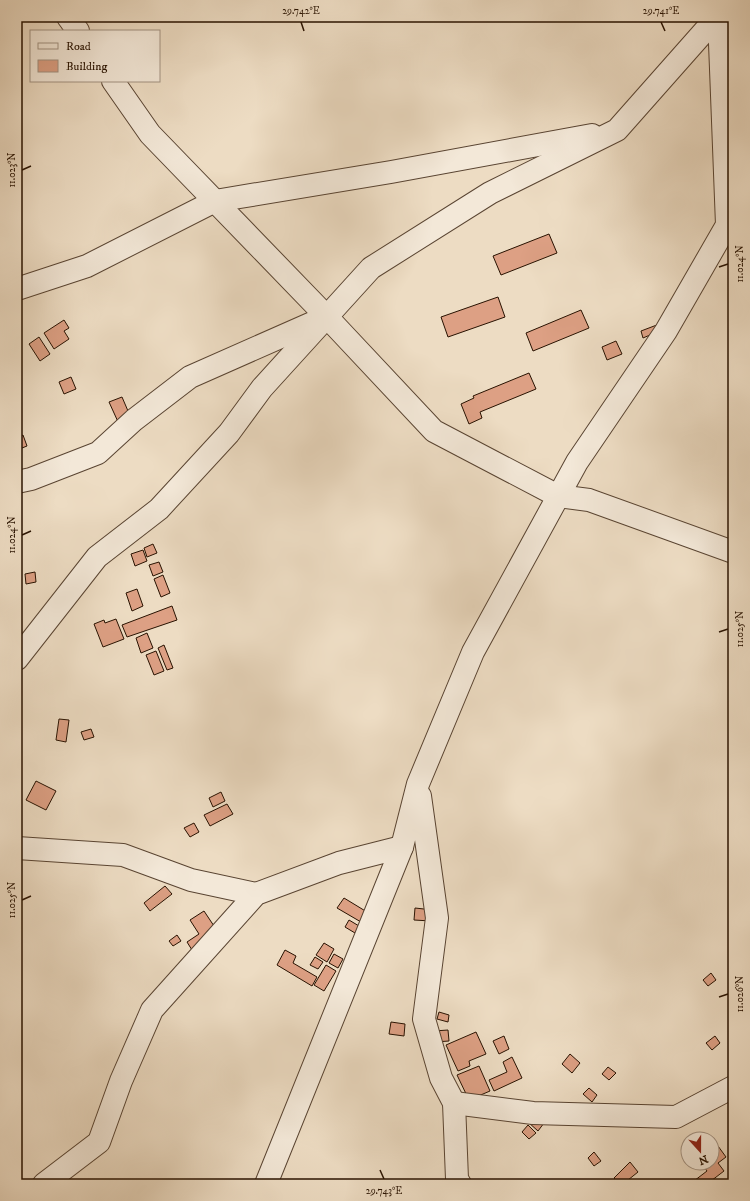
<svg xmlns="http://www.w3.org/2000/svg" width="750" height="1201" font-family="'IM FELL DW Pica',serif">
  <style>
    .building { fill: #dda084; stroke: #281201 }
    .lines { fill: none; stroke-linecap: round; stroke-linejoin: round }
    .minor-casing { stroke: #594432; stroke-width: 24 }
    .minor { stroke: #f3e8d8; stroke-width: 22 }
    .ticks { fill: none; stroke: #281201; stroke-width: 1.5 }
    .neatline { fill: none; stroke: #281201; stroke-width: 1.5 }
    .ticks-label { font-size: 10px; text-anchor: middle; fill: #281201 }
  </style>
  <rect width="100%" height="100%" fill="#eddcc3"/>
  <filter id="stains"><feTurbulence type="fractalNoise" baseFrequency=".005" numOctaves="4"/><feColorMatrix values="0 0 0 0 .2 0 0 0 0 .09 0 0 0 0 .02 0 0 0 .5 -.17"/></filter>
  <radialGradient id="worn" r=".72"><stop offset=".6" stop-color="#630" stop-opacity="0"/><stop offset="1" stop-color="#630" stop-opacity=".3"/></radialGradient>
  <g class="building">
    <path d="M549,234L557,253L501,275L493,256Z"/>
    <path d="M498,297L505,317L448,337L441,317Z"/>
    <path d="M581,310L589,328L533,351L526,333Z"/>
    <path d="M64,320L69,328L64,331L69,339L54,349L44,333Z"/>
    <path d="M662,323L664,329L643,338L641,331Z"/>
    <path d="M39,337L50,354L40,361L29,344Z"/>
    <path d="M616,341L622,354L607,360L602,347Z"/>
    <path d="M529,373L536,389L480,412L482,418L469,424L461,404L474,398L473,396Z"/>
    <path d="M71,377L76,389L64,394L59,382Z"/>
    <path d="M122,397L131,418L119,424L109,402Z"/>
    <path d="M23,435L27,446L17,450V438Z"/>
    <path d="M153,544L157,553L147,557L144,548Z"/>
    <path d="M143,550L147,561L135,566L131,554Z"/>
    <path d="M159,562L163,572L153,576L149,565Z"/>
    <path d="M35,572L36,582L26,584L25,574Z"/>
    <path d="M163,575L170,593L161,597L154,579Z"/>
    <path d="M137,589L143,606L132,611L126,593Z"/>
    <path d="M172,606L177,620L127,637L122,625Z"/>
    <path d="M116,619L124,639L103,647L94,624L104,620L105,623Z"/>
    <path d="M147,633L153,648L141,653L136,638Z"/>
    <path d="M164,645L173,668L167,670L158,648Z"/>
    <path d="M156,651L164,671L154,675L146,655Z"/>
    <path d="M59,719L69,720L66,742L56,740Z"/>
    <path d="M91,729L94,737L84,740L81,732Z"/>
    <path d="M36,781L56,791L46,810L26,800Z"/>
    <path d="M221,792L225,801L213,807L209,798Z"/>
    <path d="M227,804L233,814L210,826L204,815Z"/>
    <path d="M194,823L199,832L190,837L184,828Z"/>
    <path d="M165,886L172,894L150,911L144,903Z"/>
    <path d="M344,898L367,912L361,922L337,908Z"/>
    <path d="M415,908L433,910L431,921L414,920Z"/>
    <path d="M204,911L218,932L192,950L187,942L199,934L190,920Z"/>
    <path d="M349,920L359,926L355,933L345,927Z"/>
    <path d="M177,935L181,941L173,946L169,941Z"/>
    <path d="M324,943L334,949L327,962L316,955Z"/>
    <path d="M285,950L296,956L293,963L317,977L312,986L277,965Z"/>
    <path d="M334,954L343,959L338,968L329,963Z"/>
    <path d="M315,957L323,962L318,969L310,965Z"/>
    <path d="M326,965L336,971L324,991L314,985Z"/>
    <path d="M711,973L716,980L708,986L703,980Z"/>
    <path d="M439,1012L449,1015L448,1022L437,1019Z"/>
    <path d="M391,1022L405,1024L404,1036L389,1034Z"/>
    <path d="M448,1030L449,1041L435,1042L434,1031Z"/>
    <path d="M476,1032L486,1054L469,1061L470,1066L458,1071L446,1045Z"/>
    <path d="M504,1036L509,1049L499,1054L493,1041Z"/>
    <path d="M715,1036L720,1043L712,1050L706,1043Z"/>
    <path d="M570,1054L580,1063L572,1073L562,1064Z"/>
    <path d="M512,1057L522,1078L494,1091L489,1080L507,1072L503,1062Z"/>
    <path d="M479,1066L490,1091L469,1100L457,1075Z"/>
    <path d="M608,1067L616,1073L609,1080L602,1074Z"/>
    <path d="M589,1088L597,1095L592,1102L583,1094Z"/>
    <path d="M528,1122L544,1123L538,1131Z"/>
    <path d="M528,1125L536,1133L529,1139L522,1132Z"/>
    <path d="M718,1146L726,1157L718,1163L724,1171L707,1184H690L707,1171L701,1163H712V1150Z"/>
    <path d="M594,1152L601,1161L594,1166L588,1158Z"/>
    <path d="M630,1162L638,1172L623,1184H619L614,1178Z"/>
  </g>
  <g class="lines">
    <g class="minor-casing">
      <g id="minor">
        <path d="M68,17L78,31"/>
        <path d="M113,81L150,134L327,317L434,431L558,496L589,500L733,552"/>
        <path d="M17,289L87,266L215,201L391,172L592,135"/>
        <path d="M17,482L31,479L98,453L134,420L190,377L319,320"/>
        <path d="M17,659L97,557L159,509L229,433L262,388L371,268L490,193L617,130L717,17"/>
        <path d="M420,796L437,918L424,1019L441,1078L454,1103L457,1179L460,1184"/>
        <path d="M17,848L123,855L191,880L256,894"/>
        <path d="M454,1103L533,1113L676,1117L733,1087"/>
        <path d="M44,1184L99,1142L121,1081L152,1010L256,894L339,863L402,847"/>
        <path d="M266,1184L402,847L418,784L473,652L577,462L666,331L727,225L719,17"/>
      </g>
    </g>
    <use href="#minor" class="minor"/>
  </g>
  <path class="ticks" d="M301,22L304,31M661,22L665,31M22,170L31,166M719,267L728,264M22,535L31,531M719,632L728,629M22,900L31,896M719,997L728,994M380,1170L384,1179"/>
  <rect width="750" height="1201" fill="none" stroke="#eddcc3" stroke-width="44"/>
  <rect x="30" y="30" width="130" height="52" fill="#f3e8d8" stroke="#a29282"/>
  <rect x="38" y="43" width="20" height="6" fill="#f3e8d8" stroke="#a29282"/>
  <text x="66" y="50" font-size="12" fill="#281201">Road</text>
  <rect x="38" y="60" width="20" height="12" fill="#dda084" stroke="#a29282"/>
  <text x="66" y="70" font-size="12" fill="#281201">Building</text>
  <g transform="translate(700 1151) rotate(159)"><circle r="19" fill="#f3e8d8" stroke="#a29282"/>
  <path d="M0-3L7 15L0 10L-7 15Z" fill="#8f2418"/>
  <text y="-6" font-size="11" font-weight="bold" text-anchor="middle" fill="#281201">N</text>
  </g>
  <rect x="22" y="22" width="706" height="1157" class="neatline"/>
  <g class="ticks-label">
    <text x="301" y="14">29.742°E</text>
    <text x="661" y="14">29.741°E</text>
    <text transform="translate(11 170) rotate(-90)" y="4">11.023°N</text>
    <text transform="translate(739 264) rotate(-90)" y="4">11.024°N</text>
    <text transform="translate(11 535) rotate(-90)" y="4">11.024°N</text>
    <text transform="translate(739 629) rotate(-90)" y="4">11.025°N</text>
    <text transform="translate(11 900) rotate(-90)" y="4">11.025°N</text>
    <text transform="translate(739 994) rotate(-90)" y="4">11.026°N</text>
    <text x="384" y="1194">29.743°E</text>
  </g>
  <rect width="100%" height="100%" filter="url(#stains)"/>
  <rect width="100%" height="100%" fill="url(#worn)"/>
</svg>
